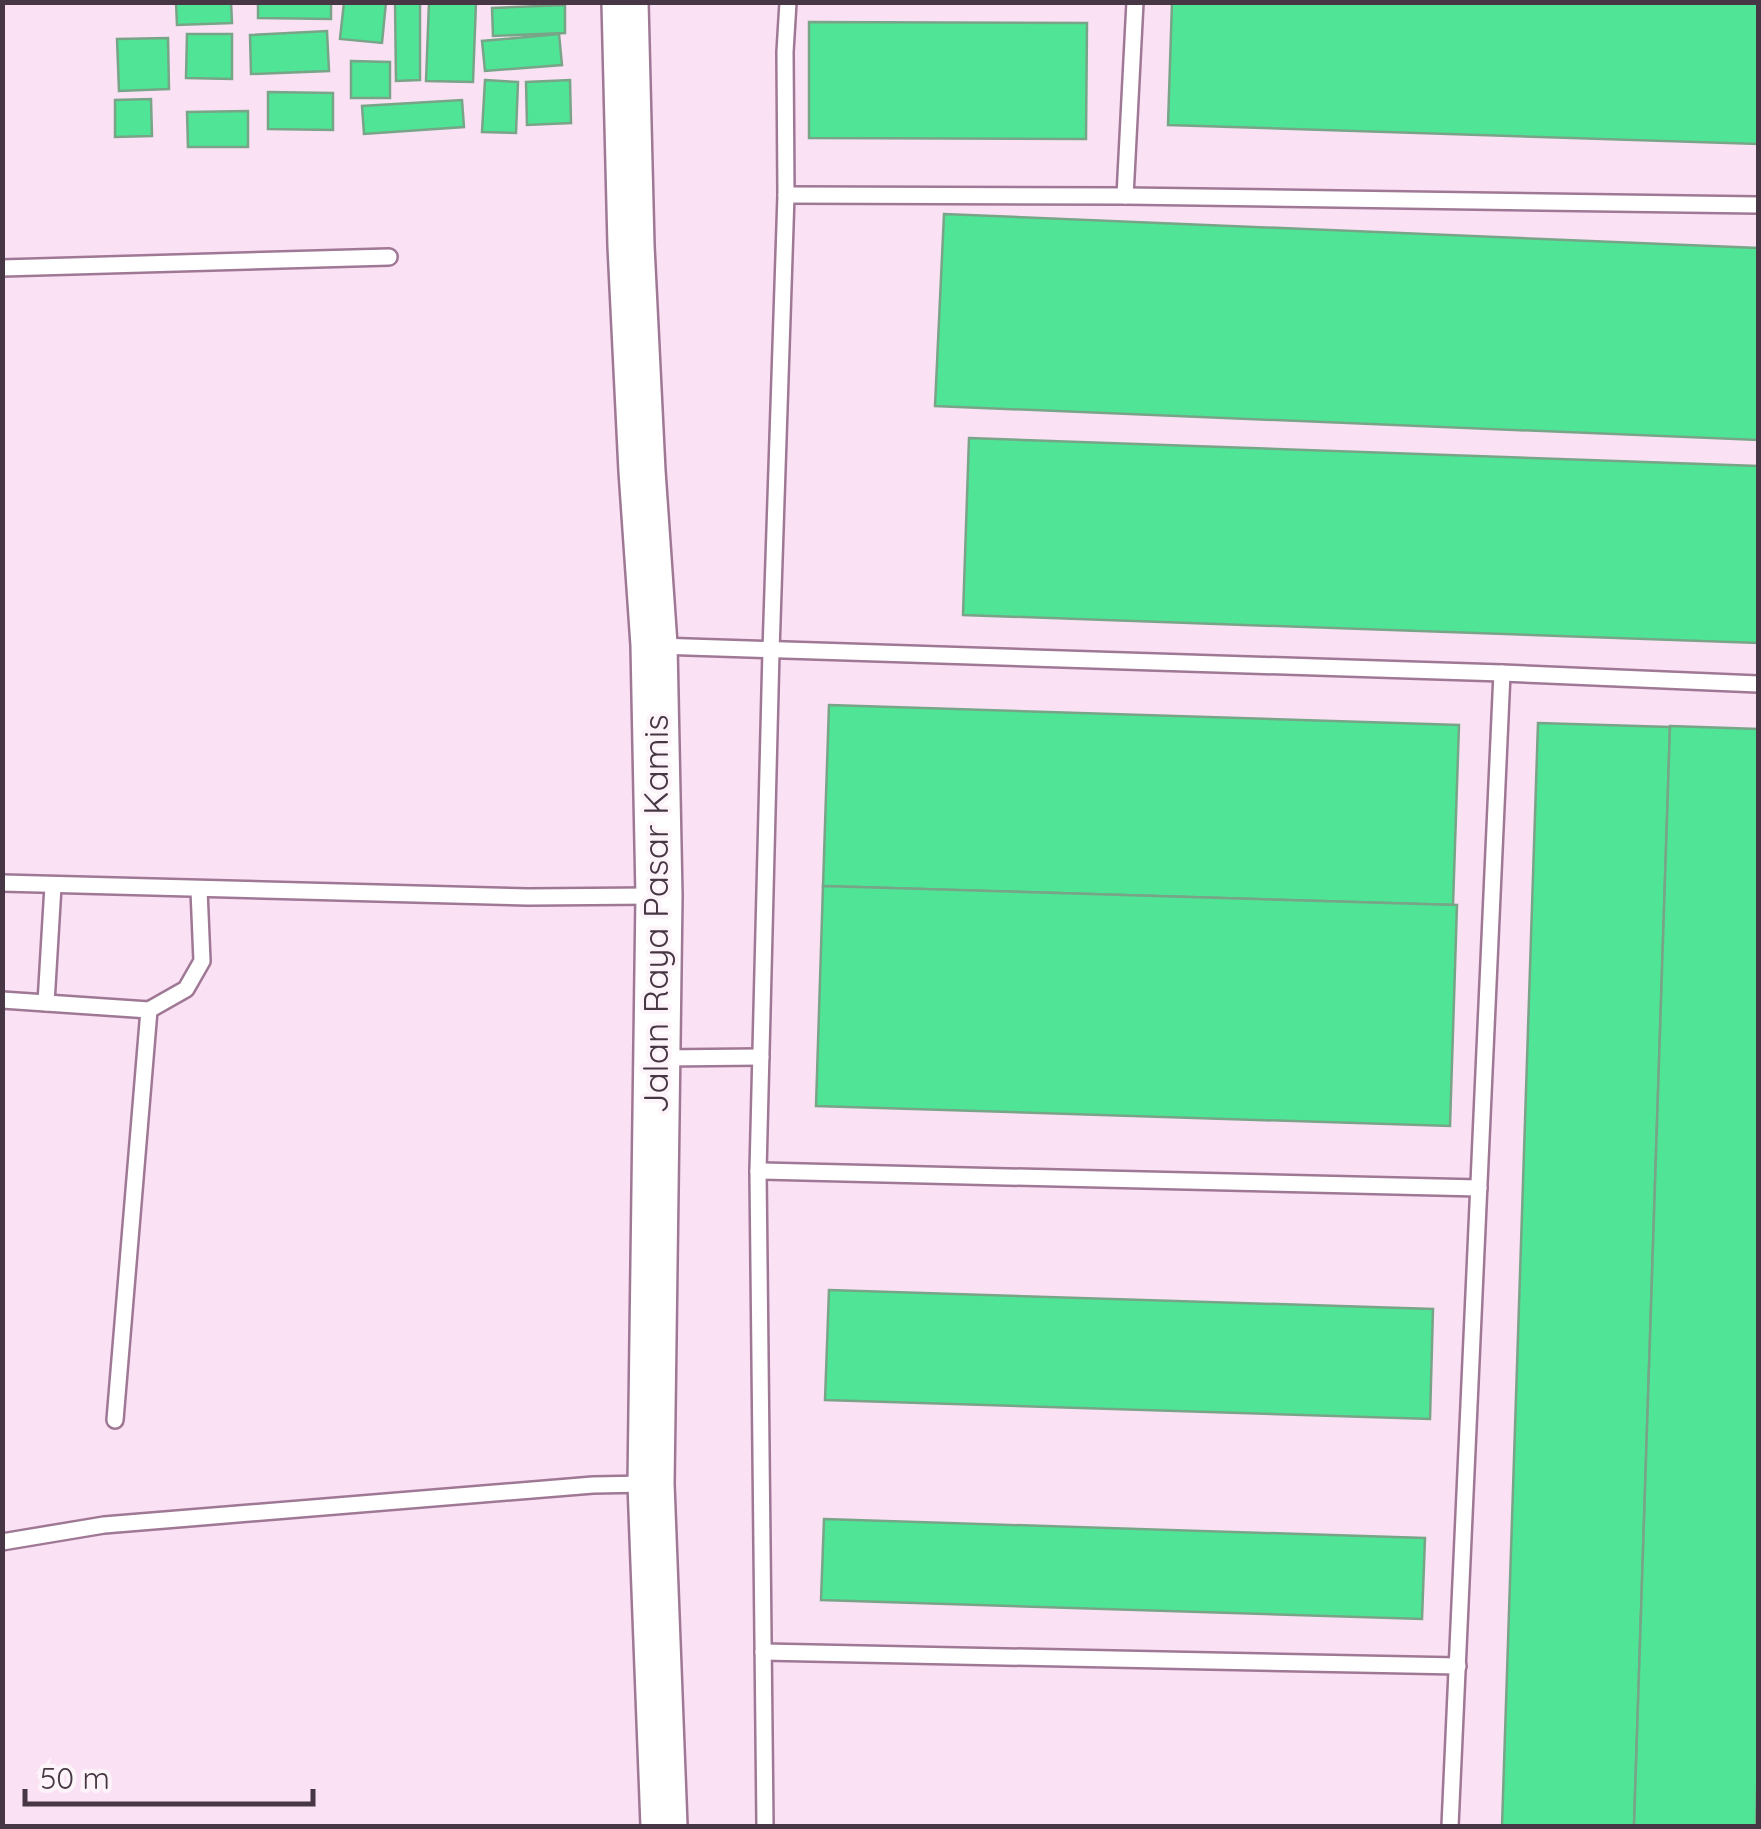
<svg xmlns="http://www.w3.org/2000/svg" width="1761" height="1829" font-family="Quicksand,sans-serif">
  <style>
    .building { fill: #50e496; stroke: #78a488; stroke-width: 2.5 }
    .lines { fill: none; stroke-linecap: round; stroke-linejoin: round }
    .lane-casing { stroke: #9f7895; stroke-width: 20 }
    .secondary-casing { stroke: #9f7895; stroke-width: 50 }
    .lane { stroke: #fff; stroke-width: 15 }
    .secondary { stroke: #fff; stroke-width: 45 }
    .labels { text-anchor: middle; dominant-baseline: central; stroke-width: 8; stroke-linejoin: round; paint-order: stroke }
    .street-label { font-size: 35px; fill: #473643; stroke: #fdf4fa }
  </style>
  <rect width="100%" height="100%" fill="#fbe1f4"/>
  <g class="building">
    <path d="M176,2H231L232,23L177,25Z"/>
    <path d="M258,2H331V19L258,18Z"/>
    <path d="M344,2H386L382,43L340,39Z"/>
    <path d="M395,2H420V80L396,81Z"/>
    <path d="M429,2H476L473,82L426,81Z"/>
    <path d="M1172,2H1758V144L1168,125Z"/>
    <path d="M565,5V33L493,36L492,8Z"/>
    <path d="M809,22L1087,23L1086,139L809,138Z"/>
    <path d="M327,31L329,71L251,74L250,35Z"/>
    <path d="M187,34H232V79L186,78Z"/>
    <path d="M559,34L562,65L485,71L482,41Z"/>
    <path d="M168,38L169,89L119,91L117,39Z"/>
    <path d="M351,61L390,62V98H351Z"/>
    <path d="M485,80L518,82L516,133L482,132Z"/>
    <path d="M570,80L571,123L527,125L526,82Z"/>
    <path d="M268,92L333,93V130L268,129Z"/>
    <path d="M151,99L152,136L115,137V100Z"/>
    <path d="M462,100L464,127L364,134L362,106Z"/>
    <path d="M248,111V147H188L187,112Z"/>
    <path d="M944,214L1758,248V440L935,406Z"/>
    <path d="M969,438L1758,466V643L963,615Z"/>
    <path d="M829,705L1459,725L1453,905L823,886Z"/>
    <path d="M1538,723L1670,727L1634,1826H1502Z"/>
    <path d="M1670,726L1758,729V1760L1756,1826H1634Z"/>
    <path d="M823,886L1457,905L1450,1126L816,1106Z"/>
    <path d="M829,1290L1433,1309L1430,1419L825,1400Z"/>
    <path d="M824,1519L1425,1538L1422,1619L821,1600Z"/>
  </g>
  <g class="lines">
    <g class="lane-casing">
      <g id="lane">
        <path d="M786,195L1125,196L1758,205"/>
        <path d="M1125,196L1135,2"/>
        <path d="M2,268L389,257"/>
        <path d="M658,646L1502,673L1758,684"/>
        <path d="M2,883L528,897L653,896"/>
        <path d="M2,1000L149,1010L186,989L202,961L199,890"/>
        <path d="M46,1003L53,886"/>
        <path d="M661,1058L761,1057"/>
        <path d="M758,1171L1479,1188"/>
        <path d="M115,1420L149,1010"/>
        <path d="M2,1542L104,1525L593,1485L647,1484"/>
        <path d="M763,1652L1458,1666"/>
        <path d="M765,1826L758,1171L771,651L786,195L785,52L788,2"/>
        <path d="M1450,1826L1502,673"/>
      </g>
    </g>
    <g class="secondary-casing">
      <path id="secondary" d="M625,2L631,246L642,471L654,645L659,896L651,1484L664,1826"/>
    </g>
    <use href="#lane" class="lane"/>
    <use href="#secondary" class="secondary"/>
  </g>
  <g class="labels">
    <g class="street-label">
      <text transform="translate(655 914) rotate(-90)">Jalan Raya Pasar Kamis</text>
    </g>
  </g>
  <rect width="1761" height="1829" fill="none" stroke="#473643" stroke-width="10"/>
  <path d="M25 1789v15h288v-15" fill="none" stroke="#473643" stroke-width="5"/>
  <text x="40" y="1789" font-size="30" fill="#473643" stroke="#fdf4fa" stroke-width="8" paint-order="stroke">50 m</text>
</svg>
